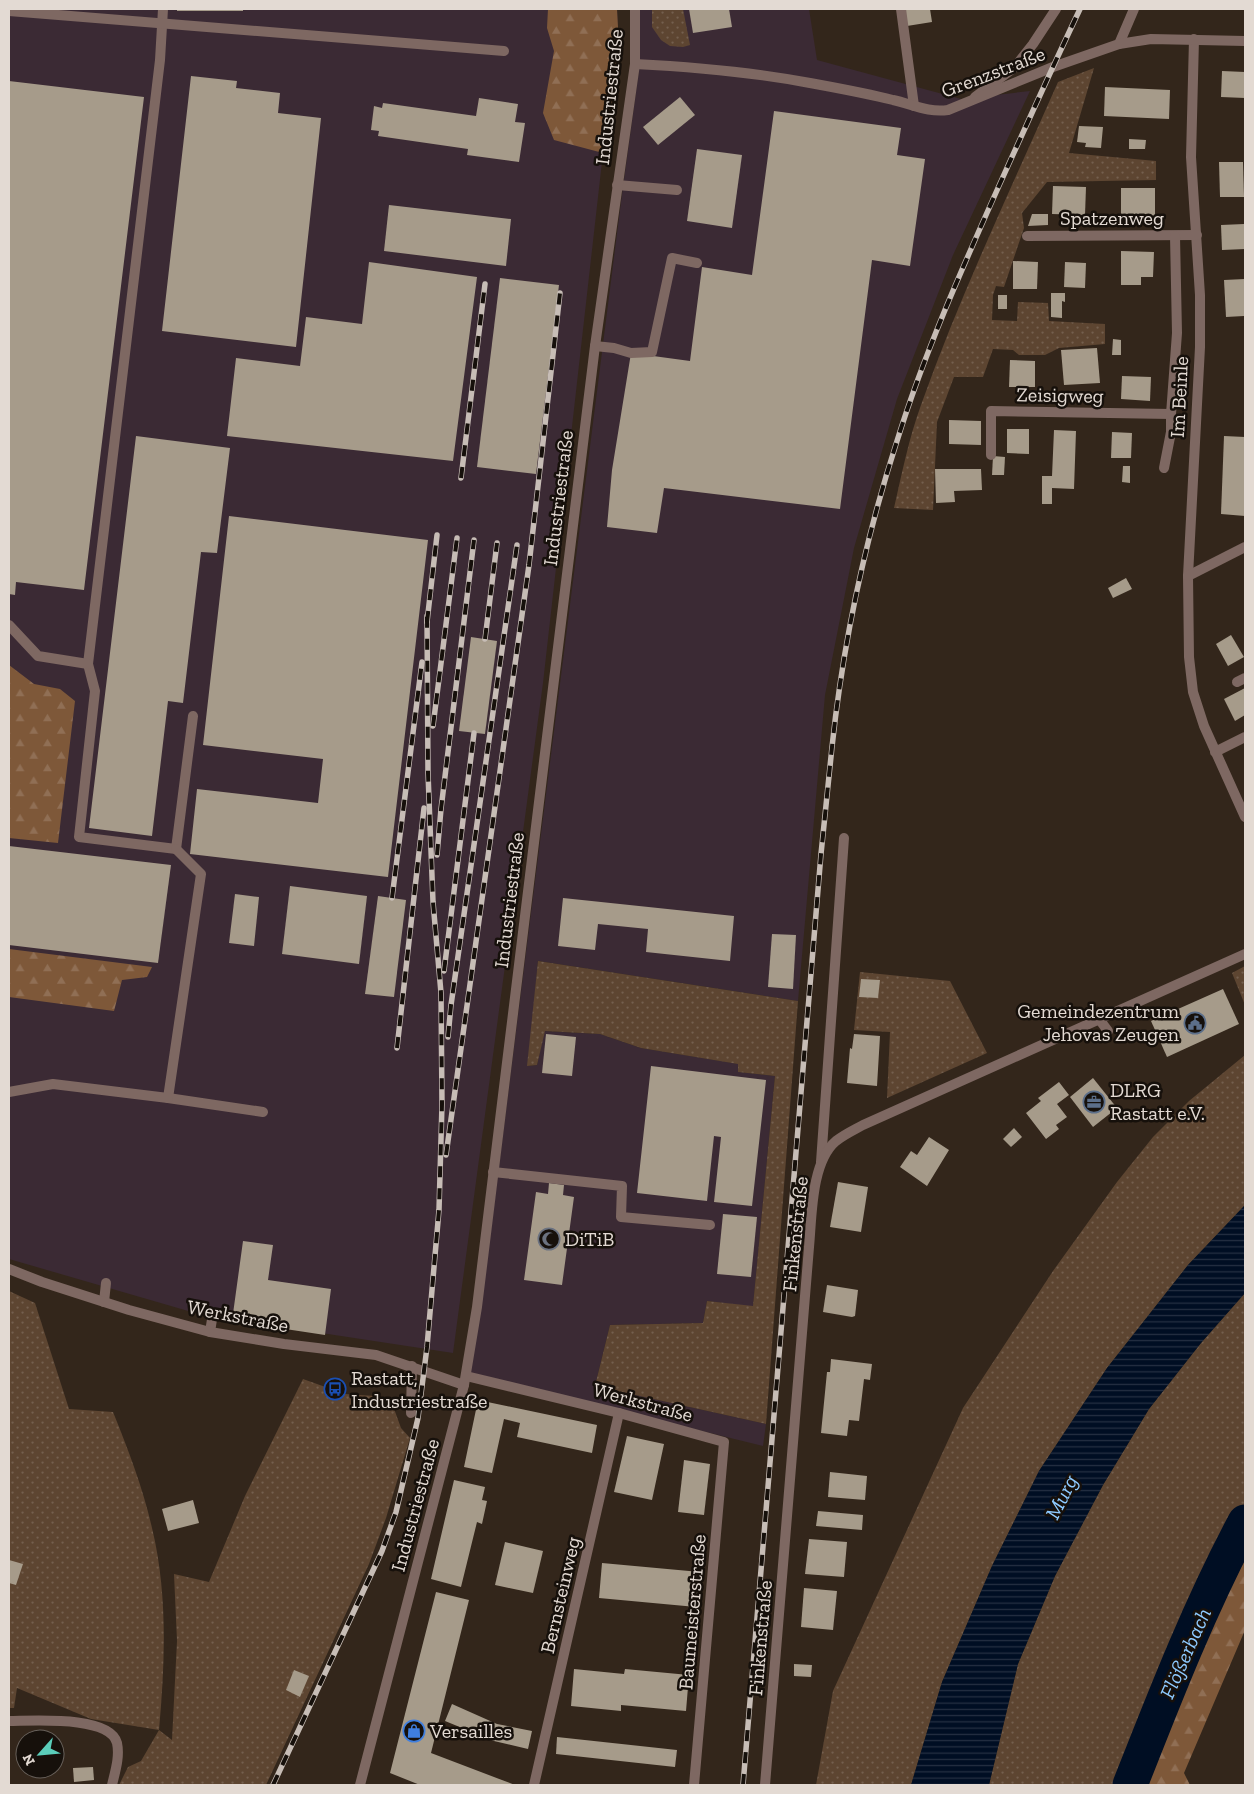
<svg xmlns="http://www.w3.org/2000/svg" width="1254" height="1794" font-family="'Zilla Slab',serif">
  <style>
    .industrial { fill: #3b2a34 }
    .grass { fill: url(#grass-dots) }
    .forest { fill: url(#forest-firs) }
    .water { fill: url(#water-rules) }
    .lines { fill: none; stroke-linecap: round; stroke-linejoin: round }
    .river { stroke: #000e23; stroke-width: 35 }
    .building { fill: #a69b8a }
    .lane { stroke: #7e6862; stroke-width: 10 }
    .street { stroke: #7e6862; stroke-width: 10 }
    .rail-casing { stroke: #c7bdb6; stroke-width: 5.5 }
    .rail { stroke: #16100b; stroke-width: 4; stroke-dasharray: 11; stroke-linecap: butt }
    .labels { text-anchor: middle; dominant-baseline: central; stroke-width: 5; stroke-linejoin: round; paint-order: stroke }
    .street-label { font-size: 20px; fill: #e3dad3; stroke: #16100b }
    .poi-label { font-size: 20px; fill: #e3dad3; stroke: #16100b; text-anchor: start }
    .water-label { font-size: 21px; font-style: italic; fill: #8ecaff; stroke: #16100b }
  </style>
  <defs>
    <pattern id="grass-dots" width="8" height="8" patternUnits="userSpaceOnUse" patternTransform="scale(1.25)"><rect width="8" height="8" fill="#5d4531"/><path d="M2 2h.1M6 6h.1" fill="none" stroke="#745f4e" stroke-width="1.8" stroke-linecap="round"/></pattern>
    <pattern id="forest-firs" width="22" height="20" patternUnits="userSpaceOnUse" patternTransform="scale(1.25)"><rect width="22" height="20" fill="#7e5839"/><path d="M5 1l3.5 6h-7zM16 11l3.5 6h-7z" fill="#906f55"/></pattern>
    <pattern id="water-rules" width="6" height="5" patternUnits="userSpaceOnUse" patternTransform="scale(1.25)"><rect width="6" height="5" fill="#000e23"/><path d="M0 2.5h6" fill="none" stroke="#253042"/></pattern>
  </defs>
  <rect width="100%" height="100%" fill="#33261b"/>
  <g class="industrial">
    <path d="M9,9H617L619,46L614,104L603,153L543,683L453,1353L202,1315L9,1259Z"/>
    <path d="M640,9H809L817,60L961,99L1030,91L953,255L897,399L854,548L825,695L798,1001L538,961L528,1066L537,1065L544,1031L600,1034L641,1048L739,1064V1072L775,1076L753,1307L707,1301L703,1323L610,1325L595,1386L766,1424L763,1446L470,1374L481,1308L622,194L639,70Z"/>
  </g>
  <g class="grass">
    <path d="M652,9H683L690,45L683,47L670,46L661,40L652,27Z"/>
    <path d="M1094,68L1069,153L1156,161V180L1047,182L1022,213L1024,228L1004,287L996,286L993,295L992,320L1017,321L1018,302L1048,303L1049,321L1105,324V344L1059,348L1045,355H1019L1013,350L993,349L983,377H954L937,422L933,510L894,508C902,473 909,438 921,405C960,295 1011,189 1058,82Z"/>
    <path d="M538,961L798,1001L766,1424L595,1386L610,1325L703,1323L707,1301L753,1306L775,1076L738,1072V1064L641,1048L600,1034L545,1031L537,1065L527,1066Z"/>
    <path d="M1245,966V1005L1232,973Z"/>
    <path d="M860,972L950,981L987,1053L887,1098L890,1032L854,1030Z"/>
    <path d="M1245,1055V1205L1188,1265L1107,1368L1039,1471L992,1566L942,1682L911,1785H816L833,1691L963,1408L1053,1271L1117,1182L1153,1137L1189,1101Z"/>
    <path d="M9,1291L35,1303L69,1409L113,1412C128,1449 143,1488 152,1528C168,1594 165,1663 159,1730L172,1740L177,1641L174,1574L209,1582L245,1496L303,1379L345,1394L375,1396L393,1406L401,1428L410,1438L386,1518L369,1564L266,1785H119L128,1767L141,1761L159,1730L91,1719L17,1688L14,1708H9Z"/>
    <path d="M1245,1293V1507L1233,1528L1160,1688L1123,1785H989L1018,1664L1055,1576L1103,1485L1149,1409L1201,1343Z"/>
  </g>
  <g class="forest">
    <path d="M548,9H617L619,46L614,104L603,153L554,140L543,113L554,51L547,28Z"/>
    <path d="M9,665L34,684L60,689L75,701L58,843L9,838Z"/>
    <path d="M9,949L152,967L147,977L122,980L114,1011L9,997Z"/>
    <path d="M1245,1532V1630L1184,1773L1190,1785H1123L1160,1688Z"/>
  </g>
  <path class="water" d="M1245,1205V1293L1201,1343L1149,1409L1103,1485L1055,1576L1018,1664L989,1785H911L942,1682L992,1566L1039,1471L1107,1368L1188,1265Z"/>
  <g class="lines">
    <path class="river" d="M1130,1785C1165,1696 1200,1606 1245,1522"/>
  </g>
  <g class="building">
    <rect x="177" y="9" width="66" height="2"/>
    <path d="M689,9H729L732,27L693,33Z"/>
    <path d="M905,9H930L932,22L907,26Z"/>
    <path d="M1222,71L1245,72V98L1221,97Z"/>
    <path d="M191,76L237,81L236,88L280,93L278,113L321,118L296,347L162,331Z"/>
    <path d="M9,81L144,97L84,590L16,582L15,595L9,594Z"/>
    <path d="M1105,87L1170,90L1169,119L1104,116Z"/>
    <path d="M680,97L695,115L658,145L643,127Z"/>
    <path d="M479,98L518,104L515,122L525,123L519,162L467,155L468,149L378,136L379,131L371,130L374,106L382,108L383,103L476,116Z"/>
    <path d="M774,111L901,128L897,155L925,159L910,266L872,260L840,509L664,488L657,533L607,527L612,470L631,353L690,361L702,267L752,275Z"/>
    <path d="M1079,126L1103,127L1101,148L1085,147L1086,143L1077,142Z"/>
    <path d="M1129,139L1146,140L1145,149H1129Z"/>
    <path d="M697,149L742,155L732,228L687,221Z"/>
    <path d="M1219,162H1243L1244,197H1220Z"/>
    <path d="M1053,186L1086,187L1085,215L1052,214Z"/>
    <path d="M1121,188H1155V217L1121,216Z"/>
    <path d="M389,205L511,219L506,266L384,251Z"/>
    <path d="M1032,214H1048V225L1028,226Z"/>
    <path d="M1244,224L1245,249L1222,250L1221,225Z"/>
    <path d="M1121,251L1154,252L1153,277H1141V285H1121Z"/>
    <path d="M1013,261L1038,262L1037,289H1013Z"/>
    <path d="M369,262L477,277L453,461L227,436L236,358L300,366L306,317L362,324Z"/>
    <path d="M1065,262L1086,263L1085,288L1064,287Z"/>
    <path d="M500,278L559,285L536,474L477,467Z"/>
    <path d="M1245,279L1244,316L1226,317L1224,280Z"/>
    <path d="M1051,293H1065V302L1062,301V318L1051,317Z"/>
    <rect x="998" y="295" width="9" height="14"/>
    <path d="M1113,339L1121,340V355H1112Z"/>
    <path d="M1097,348L1100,383L1064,385L1061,350Z"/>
    <path d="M1010,360L1035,361V387H1009Z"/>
    <path d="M1122,376L1151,377L1150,401L1121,399Z"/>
    <path d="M949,420L981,421V445L949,444Z"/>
    <path d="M1007,429H1029V454L1007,453Z"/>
    <path d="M1054,430L1076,431L1074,489L1052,488V504H1042V476H1052Z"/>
    <path d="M1112,432L1132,433L1131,458H1111Z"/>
    <path d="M136,436L230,448L217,553L201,552L183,703L168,701L152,836L89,828Z"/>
    <path d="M1224,436L1245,437V516L1221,514Z"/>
    <path d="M993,456L1005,457L1004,475H992Z"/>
    <path d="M1123,466H1130V483L1122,482Z"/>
    <path d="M935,469H981L982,490L954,491L955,502L936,503Z"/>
    <path d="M229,516L428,540L388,877L190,854L197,789L318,803L323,759L203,745Z"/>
    <path d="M1126,578L1132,589L1113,598L1108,588Z"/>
    <path d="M1231,635L1244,657L1228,666L1216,644Z"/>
    <path d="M471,637L497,641L485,734L459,731Z"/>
    <path d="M1245,688V715L1235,721L1224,699Z"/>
    <path d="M9,846L171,865L158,963L9,945Z"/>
    <path d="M290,886L367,896L359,964L282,954Z"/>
    <path d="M235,894L259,897L254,946L229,943Z"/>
    <path d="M378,896L406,900L394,997L365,994Z"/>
    <path d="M563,898L734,916L730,961L646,952L648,929L598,924L595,950L558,946Z"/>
    <path d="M772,934L796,935L793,989L768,987Z"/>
    <path d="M861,979L880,980L878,998L859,997Z"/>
    <path d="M1223,989L1239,1024L1167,1057L1151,1021Z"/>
    <path d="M546,1034L576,1037L572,1076L542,1073Z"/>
    <path d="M854,1034L880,1036L877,1086L847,1083L850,1048L852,1049Z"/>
    <path d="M651,1066L766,1080L752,1206L714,1202L721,1137L714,1136L707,1201L637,1193Z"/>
    <path d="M1093,1078L1117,1108L1093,1127L1070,1097Z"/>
    <path d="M1059,1082L1069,1095L1057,1104L1067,1117L1056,1125L1059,1129L1046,1139L1026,1113L1041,1101L1038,1098Z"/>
    <path d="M1014,1128L1022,1137L1011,1147L1003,1139Z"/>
    <path d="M929,1137L949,1150L927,1186L900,1167L911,1151L917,1155Z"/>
    <path d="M838,1182L868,1187L861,1232L830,1227Z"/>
    <path d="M549,1183L564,1185L563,1195L574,1197L562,1285L524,1280L536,1192L548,1194Z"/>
    <path d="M723,1214L757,1217L751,1277L717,1274Z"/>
    <path d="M243,1241L273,1245L268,1280L331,1289L325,1335L232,1321Z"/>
    <path d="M827,1285L858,1290L855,1316L852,1317L823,1312Z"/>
    <path d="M831,1359L872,1364L870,1380L864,1379L859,1421L849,1420L847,1436L821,1433L827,1372H830Z"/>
    <path d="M478,1400L597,1425L592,1453L517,1437L520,1423L504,1419L492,1473L464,1467Z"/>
    <path d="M627,1436L664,1444L652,1500L614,1492Z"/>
    <path d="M684,1460L710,1464L704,1515L678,1512Z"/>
    <path d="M830,1472L867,1476L865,1500L828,1497Z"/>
    <path d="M454,1480L485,1487L482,1500L487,1501L482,1524L477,1522L461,1587L431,1579Z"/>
    <path d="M193,1500L199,1523L168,1531L162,1509Z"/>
    <path d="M818,1511L863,1515L862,1530L816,1526Z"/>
    <path d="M809,1539L847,1542L844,1577L805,1574Z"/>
    <path d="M505,1542L543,1551L533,1593L495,1585Z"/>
    <path d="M9,1560L23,1564L16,1585L9,1583Z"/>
    <path d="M602,1563L700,1572L696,1607L599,1598Z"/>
    <path d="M804,1588L837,1591L833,1630L801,1627Z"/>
    <path d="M436,1592L469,1600L431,1753L515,1785H420L390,1773Z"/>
    <path d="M794,1664L812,1665L811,1677L794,1676Z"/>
    <path d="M574,1669L624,1674L625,1669L689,1675L686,1711L621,1705V1711L571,1706Z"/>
    <path d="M294,1670L309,1676L300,1697L286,1690Z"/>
    <path d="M452,1704L497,1724L532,1731L528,1749L494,1741L445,1721Z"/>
    <path d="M557,1737L677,1750L675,1767L556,1754Z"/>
    <path d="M93,1767L94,1780L74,1782L73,1768Z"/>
  </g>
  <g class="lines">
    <g class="lane">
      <path d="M163,9L160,60L88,664L95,691L79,837L176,849L193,716"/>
      <path d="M901,9L914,106"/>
      <path d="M9,11L504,51"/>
      <path d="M1119,44L1134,9"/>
      <path d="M975,97L1015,67L1033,44L1056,9"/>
      <path d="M617,185L677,190"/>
      <path d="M595,346L614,348L631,353L652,352L672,258L697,263"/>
      <path d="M1164,468L1171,432V414"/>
      <path d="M9,625L38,656L88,664"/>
      <path d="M1237,682L1245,678"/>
      <path d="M1215,752L1245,737"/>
      <path d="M176,849L201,874L168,1098L263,1112"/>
      <path d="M1099,1019L1108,1031"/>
      <path d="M9,1092L53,1084L168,1098"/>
      <path d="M821,1162L844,838"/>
      <path d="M493,1172L622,1186L621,1217L710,1225"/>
      <path d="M104,1302L106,1283"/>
      <path d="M210,1332L213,1313"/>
      <path d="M411,1413L412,1366"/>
      <path d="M9,1721C32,1721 110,1715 117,1743C120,1757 115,1772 112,1785"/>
      <path d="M534,1785L619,1413"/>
    </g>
    <g class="street">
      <path d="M1194,39L1191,157L1200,295V347L1188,576L1189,657L1193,692L1204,726L1245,817"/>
      <path d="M635,64C694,67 752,72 810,83C837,88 865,93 893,100C912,104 928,113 948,110L1053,67L1119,44L1151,39L1245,41"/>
      <path d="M1027,236L1197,235"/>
      <path d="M991,455V411L1171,414L1177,333L1175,236"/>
      <path d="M1188,576L1245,547"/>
      <path d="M9,1269L42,1282L129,1310L210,1332L284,1344L376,1355L464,1385"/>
      <path d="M466,1376L619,1413L724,1442L694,1785"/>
      <path d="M360,1785L464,1385L477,1307L595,346L635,64V9"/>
      <path d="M765,1785L809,1247C812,1216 811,1162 836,1141C845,1134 854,1130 863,1125L1245,954"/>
    </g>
    <g class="rail-casing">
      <g id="rail">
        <path d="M461,478L485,284"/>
        <path d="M427,622L437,535"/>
        <path d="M485,639L497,543"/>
        <path d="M433,726L457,538"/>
        <path d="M437,855L441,809L474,540"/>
        <path d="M392,898L422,662"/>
        <path d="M444,971L474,733"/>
        <path d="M448,1037L451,1005L517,545"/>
        <path d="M397,1048L424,808"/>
        <path d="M446,1155L529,565L560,293"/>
        <path d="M273,1785L382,1551L396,1512L418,1418L427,1347L439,1210L442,1104L441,993L433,902L428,773L427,616"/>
        <path d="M743,1785L821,854C825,818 828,783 832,747C843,644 865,540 897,441C924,354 961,271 998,188C1025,128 1052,68 1080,9"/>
      </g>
    </g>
    <use href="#rail" class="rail"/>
  </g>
  <defs>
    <g id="civic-ring" transform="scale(1.125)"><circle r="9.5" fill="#16100b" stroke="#5c6f8a" stroke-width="1.5"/><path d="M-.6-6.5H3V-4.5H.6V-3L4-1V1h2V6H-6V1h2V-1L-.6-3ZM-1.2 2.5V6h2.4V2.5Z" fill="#5c6f8a"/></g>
    <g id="office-ring" transform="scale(1.125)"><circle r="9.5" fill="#16100b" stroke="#5c6f8a" stroke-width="1.5"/><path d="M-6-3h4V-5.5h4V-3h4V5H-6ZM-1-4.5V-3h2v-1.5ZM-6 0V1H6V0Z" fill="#5c6f8a"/></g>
    <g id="mosque-ring" transform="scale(1.125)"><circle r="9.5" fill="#16100b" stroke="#6b7280" stroke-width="1.5"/><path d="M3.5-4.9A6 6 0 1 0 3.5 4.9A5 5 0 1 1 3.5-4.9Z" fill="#6b7280"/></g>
    <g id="bus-ring" transform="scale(1.125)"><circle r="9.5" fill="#16100b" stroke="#1a4fb4" stroke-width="1.5"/><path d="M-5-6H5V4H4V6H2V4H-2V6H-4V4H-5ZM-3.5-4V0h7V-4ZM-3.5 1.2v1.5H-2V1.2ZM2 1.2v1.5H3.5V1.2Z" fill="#1a4fb4"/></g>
    <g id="shop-ring" transform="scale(1.125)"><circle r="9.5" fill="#16100b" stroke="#3f7fe0" stroke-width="1.5"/><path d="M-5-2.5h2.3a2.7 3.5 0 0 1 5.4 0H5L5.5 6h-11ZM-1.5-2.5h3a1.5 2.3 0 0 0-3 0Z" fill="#3f7fe0"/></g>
  </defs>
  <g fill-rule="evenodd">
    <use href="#civic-ring" x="1195" y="1023"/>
    <use href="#office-ring" x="1094" y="1102"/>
    <use href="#mosque-ring" x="549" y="1239"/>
    <use href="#bus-ring" x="335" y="1389"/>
    <use href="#shop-ring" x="414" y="1731"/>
  </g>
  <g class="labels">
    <g class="street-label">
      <text transform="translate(993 72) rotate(-21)">Grenzstraße</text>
      <text transform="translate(609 97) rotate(-84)">Industriestraße</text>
      <text x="1112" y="218">Spatzenweg</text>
      <text transform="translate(1060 395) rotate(1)">Zeisigweg</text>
      <text transform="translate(1179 397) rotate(-87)">Im Beinle</text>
      <text transform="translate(558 498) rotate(-83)">Industriestraße</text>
      <text transform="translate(509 900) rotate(-83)">Industriestraße</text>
      <text transform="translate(795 1234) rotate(-84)">Finkenstraße</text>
      <text transform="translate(238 1316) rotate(11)">Werkstraße</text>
      <text transform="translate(643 1402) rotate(15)">Werkstraße</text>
      <text transform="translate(415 1505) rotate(-75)">Industriestraße</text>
      <text transform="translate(560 1595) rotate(-77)">Bernsteinweg</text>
      <text transform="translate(692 1612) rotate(-85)">Baumeisterstraße</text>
      <text transform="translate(760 1638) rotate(-85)">Finkenstraße</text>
    </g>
    <g class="poi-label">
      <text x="1179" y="1011" text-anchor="end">Gemeindezentrum<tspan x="1179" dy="23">Jehovas Zeugen</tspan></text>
      <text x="1110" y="1090">DLRG<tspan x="1110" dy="23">Rastatt e.V.</tspan></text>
      <text x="565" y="1239">DiTiB</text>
      <text x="351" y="1378">Rastatt,<tspan x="351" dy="23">Industriestraße</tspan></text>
      <text x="430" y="1731">Versailles</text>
    </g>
    <g class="water-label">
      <text transform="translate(1061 1497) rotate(-63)">Murg</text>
      <text transform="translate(1185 1653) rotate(-66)">Flößerbach</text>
    </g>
  </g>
  <rect width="1254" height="1794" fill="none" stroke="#e3dad3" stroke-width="20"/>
  <g transform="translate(40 1754) rotate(243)"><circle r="24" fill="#16100b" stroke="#68615b"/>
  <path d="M0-4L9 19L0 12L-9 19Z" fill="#5bcebb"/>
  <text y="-8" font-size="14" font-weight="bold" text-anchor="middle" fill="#e3dad3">N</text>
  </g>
</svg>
